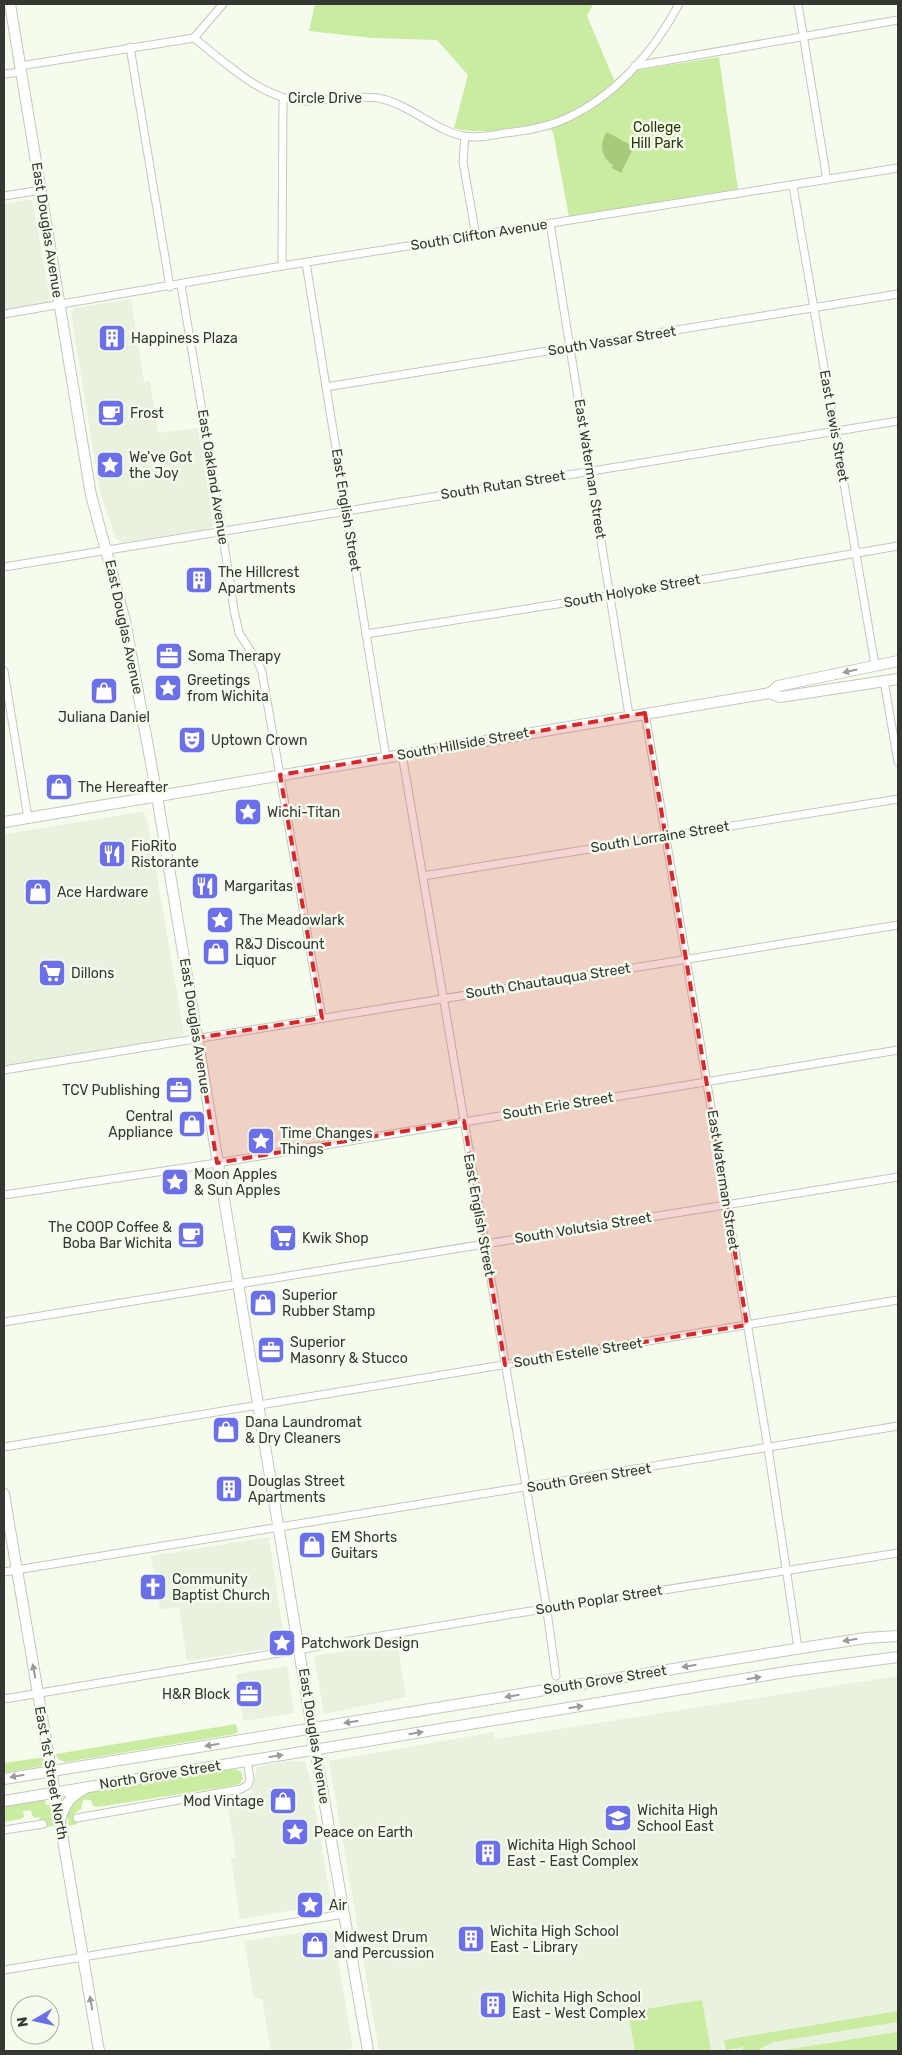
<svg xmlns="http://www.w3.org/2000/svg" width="902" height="2055" font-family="Rubik,sans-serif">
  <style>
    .built { fill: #e8f2de }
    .green { fill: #caeca1 }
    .water { fill: #a7c97c }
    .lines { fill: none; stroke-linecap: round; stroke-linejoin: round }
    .street-casing { stroke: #c2c8bb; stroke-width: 9 }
    .secondary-casing { stroke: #c2c8bb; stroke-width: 12 }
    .street { stroke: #fff; stroke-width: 7 }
    .secondary { stroke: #fff; stroke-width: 10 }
    .oneway { fill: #9a9c98 }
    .marked { fill: #d62828; fill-opacity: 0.2; stroke: #d62828; stroke-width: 4; stroke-dasharray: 10 6; stroke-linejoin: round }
    .labels { text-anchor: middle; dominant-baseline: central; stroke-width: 5; stroke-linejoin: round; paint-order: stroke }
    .street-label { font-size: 14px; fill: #353832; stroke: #f5fcee }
    .park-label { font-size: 14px; fill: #243800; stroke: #f5fcee }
    .poi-label { font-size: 14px; fill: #353832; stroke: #f5fcee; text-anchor: start }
  </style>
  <rect width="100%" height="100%" fill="#f5fcee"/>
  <g class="built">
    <path d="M26,200H31L33,203L50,298L49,301L45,304L4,310V204Z"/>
    <path d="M131,299L144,382L150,381L158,433L198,428L214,525L209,529L121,543L116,538L100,492L71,313L75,308Z"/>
    <path d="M141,812L144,813L147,819L184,1034L176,1039L4,1066V834Z"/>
    <path d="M269,1537L285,1646L187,1661L179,1607L160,1609L151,1556Z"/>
    <path d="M397,1642L406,1697L324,1714L314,1656Z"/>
    <path d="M287,1666L294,1713L243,1721L236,1674Z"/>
    <path d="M898,1676V2051H379L329,1761L494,1732L495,1739Z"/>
    <path d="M287,1761L305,1762L311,1782L331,1904L240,1919L231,1858L236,1857L227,1801L251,1794L257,1767Z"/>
    <path d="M319,1930L333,1932L353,2048L337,2051H271L262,1999L254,1998L244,1941Z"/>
  </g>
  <g class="green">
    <path d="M315,4H593L587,16L614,80L639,70L719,57L738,189L569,217L553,132L546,123C516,127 484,136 454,128L468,75L437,40L372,38L309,31Z"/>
    <path d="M236,1724L238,1732L235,1734L66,1762L58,1759L56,1754Z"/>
    <path d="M45,1757V1763L42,1766L4,1773V1763Z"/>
    <path d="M232,1769L241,1771L243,1779L239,1784L231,1786L97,1807L93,1806L91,1800H83L81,1809L75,1813L77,1824L69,1826L66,1812L74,1800L87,1793Z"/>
    <path d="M45,1799L46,1805L51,1804L54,1826L41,1828L39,1817L35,1818L32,1815L31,1810L23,1811L24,1817L21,1819L4,1822V1806Z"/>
    <path d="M702,2000L711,2051H635L628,2012Z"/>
    <path d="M898,2011V2022L773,2042L756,2051H742L744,2047L726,2050L724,2040Z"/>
    <path d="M898,2032V2051H778Z"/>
  </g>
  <path class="water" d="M607,132L634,147L621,173L612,168L613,165C601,157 599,144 607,132Z"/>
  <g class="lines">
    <g class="street-casing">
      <g id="street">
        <path d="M798,4L827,180"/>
        <path d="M194,38L223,4"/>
        <path d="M130,47L170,287"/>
        <path d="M20,66L194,38C225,62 265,102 307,101C331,100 353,95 378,98C408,103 437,132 464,136C477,139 492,135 505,133C523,131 543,128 560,121C612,100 654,52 679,4"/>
        <path d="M635,66L898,20"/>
        <path d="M4,74L21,72"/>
        <path d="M465,137L463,162L476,236"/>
        <path d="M793,186L875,665"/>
        <path d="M4,196L41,190"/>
        <path d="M550,223L629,715"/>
        <path d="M306,263L386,757"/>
        <path d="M282,266L283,99"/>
        <path d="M181,285L222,530L234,610L239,633L259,664L262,672L322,1018"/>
        <path d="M4,314L282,266L898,168"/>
        <path d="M326,387L898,294"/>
        <path d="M4,567L898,421"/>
        <path d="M366,634L583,600L898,546"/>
        <path d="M4,671L28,818"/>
        <path d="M884,681L898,762"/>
        <path d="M645,713L768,1448L798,1648"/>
        <path d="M402,754L546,1604L556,1676"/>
        <path d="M423,876L898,799"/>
        <path d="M4,1070L898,925"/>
        <path d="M4,1195L217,1163L898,1050"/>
        <path d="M4,1322L898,1177"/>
        <path d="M4,1447L898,1300"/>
        <path d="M4,1572L898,1426"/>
        <path d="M4,1699L512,1614L898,1553"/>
        <path d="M77,1818L241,1789L248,1785L250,1779L247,1760"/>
        <path d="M4,1830L43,1824"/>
        <path d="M4,1970L344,1914"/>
      </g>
    </g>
    <g class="secondary-casing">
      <g id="secondary">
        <path d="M10,4L91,495L125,621L157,796L318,1765L368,2051"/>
        <path d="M770,693L780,697L898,679"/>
        <path d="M4,822L770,693L778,686L898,661"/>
        <path d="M4,1494L99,2051"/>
        <path d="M4,1779L789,1650L866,1638L898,1636"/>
        <path d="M4,1801L792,1671L898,1657"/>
        <path d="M60,1820C64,1806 70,1796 84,1789"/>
      </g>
    </g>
    <use href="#street" class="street"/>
    <use href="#secondary" class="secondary"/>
  </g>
  <defs><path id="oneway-solid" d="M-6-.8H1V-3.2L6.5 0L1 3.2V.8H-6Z" transform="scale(1.25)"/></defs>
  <g class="oneway">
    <use href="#oneway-solid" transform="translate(850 671) rotate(168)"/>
    <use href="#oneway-solid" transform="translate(850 1640) rotate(171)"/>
    <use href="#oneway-solid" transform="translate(689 1666) rotate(171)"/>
    <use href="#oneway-solid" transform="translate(34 1671) rotate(-100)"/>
    <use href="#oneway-solid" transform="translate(754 1678) rotate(-9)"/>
    <use href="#oneway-solid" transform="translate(512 1696) rotate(171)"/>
    <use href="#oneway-solid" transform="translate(576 1707) rotate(-9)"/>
    <use href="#oneway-solid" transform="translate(351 1722) rotate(171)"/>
    <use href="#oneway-solid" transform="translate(416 1733) rotate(-9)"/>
    <use href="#oneway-solid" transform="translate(212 1745) rotate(171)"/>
    <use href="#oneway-solid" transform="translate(276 1756) rotate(-9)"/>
    <use href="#oneway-solid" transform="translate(17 1776) rotate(171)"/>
    <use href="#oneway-solid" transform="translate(91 2003) rotate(-100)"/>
  </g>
  <path class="marked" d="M645,713L747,1325L505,1365L464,1121L217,1163L197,1038L322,1018L280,775Z"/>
  <defs>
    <g id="building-square" transform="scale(1.4375)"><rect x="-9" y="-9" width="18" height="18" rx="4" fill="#6b6fe8" stroke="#f5fcee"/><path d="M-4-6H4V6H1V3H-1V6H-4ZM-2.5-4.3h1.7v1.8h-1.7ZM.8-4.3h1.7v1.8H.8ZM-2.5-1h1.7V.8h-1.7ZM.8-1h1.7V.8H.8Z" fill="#fff"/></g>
    <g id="cafe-square" transform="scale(1.4375)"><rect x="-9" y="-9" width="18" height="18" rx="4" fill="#6b6fe8" stroke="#f5fcee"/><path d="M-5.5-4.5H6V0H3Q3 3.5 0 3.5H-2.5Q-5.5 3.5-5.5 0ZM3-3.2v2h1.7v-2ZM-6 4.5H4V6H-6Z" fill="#fff"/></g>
    <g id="sight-square" transform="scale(1.4375)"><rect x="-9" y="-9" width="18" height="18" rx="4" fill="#6b6fe8" stroke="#f5fcee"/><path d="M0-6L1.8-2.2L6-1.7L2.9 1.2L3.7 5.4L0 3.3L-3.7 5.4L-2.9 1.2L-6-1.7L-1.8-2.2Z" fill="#fff"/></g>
    <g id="office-square" transform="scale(1.4375)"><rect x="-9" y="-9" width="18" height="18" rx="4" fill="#6b6fe8" stroke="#f5fcee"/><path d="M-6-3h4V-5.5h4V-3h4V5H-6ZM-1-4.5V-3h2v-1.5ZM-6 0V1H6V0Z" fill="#fff"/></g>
    <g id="shop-square" transform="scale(1.4375)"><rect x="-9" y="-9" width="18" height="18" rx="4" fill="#6b6fe8" stroke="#f5fcee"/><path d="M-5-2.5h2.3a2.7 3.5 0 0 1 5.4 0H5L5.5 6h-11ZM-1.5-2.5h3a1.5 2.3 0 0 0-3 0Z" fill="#fff"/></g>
    <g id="theatre-square" transform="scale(1.4375)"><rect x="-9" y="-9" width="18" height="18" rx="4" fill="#6b6fe8" stroke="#f5fcee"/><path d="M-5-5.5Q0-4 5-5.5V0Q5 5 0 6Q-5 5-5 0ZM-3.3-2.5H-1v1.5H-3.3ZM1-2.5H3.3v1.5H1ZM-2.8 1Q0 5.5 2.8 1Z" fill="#fff"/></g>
    <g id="restaurant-square" transform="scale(1.4375)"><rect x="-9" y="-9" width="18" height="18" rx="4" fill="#6b6fe8" stroke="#f5fcee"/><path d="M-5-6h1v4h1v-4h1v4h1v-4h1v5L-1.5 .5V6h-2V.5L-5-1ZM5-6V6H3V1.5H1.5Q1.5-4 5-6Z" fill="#fff"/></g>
    <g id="supermarket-square" transform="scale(1.4375)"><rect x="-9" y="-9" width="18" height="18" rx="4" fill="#6b6fe8" stroke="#f5fcee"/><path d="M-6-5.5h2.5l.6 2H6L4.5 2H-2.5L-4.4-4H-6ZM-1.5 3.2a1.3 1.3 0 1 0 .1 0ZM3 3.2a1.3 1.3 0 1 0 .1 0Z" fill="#fff"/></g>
    <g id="church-square" transform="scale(1.4375)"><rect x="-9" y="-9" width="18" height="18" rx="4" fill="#6b6fe8" stroke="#f5fcee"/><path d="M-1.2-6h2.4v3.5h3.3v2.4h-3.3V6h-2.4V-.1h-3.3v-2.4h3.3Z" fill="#fff"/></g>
    <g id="school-square" transform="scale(1.4375)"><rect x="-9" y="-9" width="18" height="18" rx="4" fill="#6b6fe8" stroke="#f5fcee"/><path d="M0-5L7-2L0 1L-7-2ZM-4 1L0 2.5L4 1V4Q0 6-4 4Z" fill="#fff"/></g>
  </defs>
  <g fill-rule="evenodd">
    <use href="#building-square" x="112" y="338"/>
    <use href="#cafe-square" x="111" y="413"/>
    <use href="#sight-square" x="110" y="465"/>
    <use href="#building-square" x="199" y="580"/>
    <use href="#office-square" x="169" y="656"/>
    <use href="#sight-square" x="168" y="688"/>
    <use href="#shop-square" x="104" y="691"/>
    <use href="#theatre-square" x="192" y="740"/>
    <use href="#shop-square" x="59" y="787"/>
    <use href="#sight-square" x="248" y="812"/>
    <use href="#restaurant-square" x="112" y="854"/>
    <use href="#restaurant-square" x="205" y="886"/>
    <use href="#shop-square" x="38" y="892"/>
    <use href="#sight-square" x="220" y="920"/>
    <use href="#shop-square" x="216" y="952"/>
    <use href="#supermarket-square" x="52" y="973"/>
    <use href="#office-square" x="179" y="1090"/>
    <use href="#shop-square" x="192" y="1124"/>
    <use href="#sight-square" x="261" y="1141"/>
    <use href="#sight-square" x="175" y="1182"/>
    <use href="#cafe-square" x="191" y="1235"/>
    <use href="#supermarket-square" x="283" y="1238"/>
    <use href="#shop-square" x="263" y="1303"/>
    <use href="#office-square" x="271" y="1350"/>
    <use href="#shop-square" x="226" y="1430"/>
    <use href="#building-square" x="229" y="1489"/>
    <use href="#shop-square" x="312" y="1545"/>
    <use href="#church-square" x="153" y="1587"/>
    <use href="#sight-square" x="282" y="1643"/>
    <use href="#office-square" x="249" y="1694"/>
    <use href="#shop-square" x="283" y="1801"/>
    <use href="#school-square" x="618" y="1818"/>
    <use href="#sight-square" x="295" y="1832"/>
    <use href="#building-square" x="488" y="1853"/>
    <use href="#sight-square" x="310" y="1905"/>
    <use href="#building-square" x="471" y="1939"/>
    <use href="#shop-square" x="315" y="1945"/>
    <use href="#building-square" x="493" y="2005"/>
  </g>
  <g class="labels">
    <g class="street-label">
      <text x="325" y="98">Circle Drive</text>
      <text transform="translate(47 230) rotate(81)">East Douglas Avenue</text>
      <text transform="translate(479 235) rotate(-9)">South Clifton Avenue</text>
      <text transform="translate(612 341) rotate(-9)">South Vassar Street</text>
      <text transform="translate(834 426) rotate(80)">East Lewis Street</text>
      <text transform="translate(590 469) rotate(81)">East Waterman Street</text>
      <text transform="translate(213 477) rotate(81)">East Oakland Avenue</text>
      <text transform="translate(503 485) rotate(-9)">South Rutan Street</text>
      <text transform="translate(346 510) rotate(81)">East English Street</text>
      <text transform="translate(632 591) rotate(-10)">South Holyoke Street</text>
      <text transform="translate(124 627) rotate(78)">East Douglas Avenue</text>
      <text transform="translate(463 744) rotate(-10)">South Hillside Street</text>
      <text transform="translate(660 837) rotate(-9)">South Lorraine Street</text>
      <text transform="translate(548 981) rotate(-9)">South Chautauqua Street</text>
      <text transform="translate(195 1026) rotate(81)">East Douglas Avenue</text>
      <text transform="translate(558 1106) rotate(-9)">South Erie Street</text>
      <text transform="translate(723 1180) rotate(81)">East Waterman Street</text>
      <text transform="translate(479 1215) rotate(80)">East English Street</text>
      <text transform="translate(583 1228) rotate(-9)">South Volutsia Street</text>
      <text transform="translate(578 1353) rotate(-9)">South Estelle Street</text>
      <text transform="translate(589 1478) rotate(-9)">South Green Street</text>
      <text transform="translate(599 1600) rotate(-9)">South Poplar Street</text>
      <text transform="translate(605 1680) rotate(-9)">South Grove Street</text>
      <text transform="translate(314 1736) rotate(81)">East Douglas Avenue</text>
      <text transform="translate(51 1773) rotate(80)">East 1st Street North</text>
      <text transform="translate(160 1775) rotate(-9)">North Grove Street</text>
    </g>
    <g class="park-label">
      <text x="657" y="127">College<tspan x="657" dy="16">Hill Park</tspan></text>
    </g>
    <g class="poi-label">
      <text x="131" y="338">Happiness Plaza</text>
      <text x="130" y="413">Frost</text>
      <text x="129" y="457">We've Got<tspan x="129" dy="16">the Joy</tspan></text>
      <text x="218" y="572">The Hillcrest<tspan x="218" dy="16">Apartments</tspan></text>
      <text x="188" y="656">Soma Therapy</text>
      <text x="187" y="680">Greetings<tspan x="187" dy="16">from Wichita</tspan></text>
      <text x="104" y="717" text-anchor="middle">Juliana Daniel</text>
      <text x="211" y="740">Uptown Crown</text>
      <text x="78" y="787">The Hereafter</text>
      <text x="267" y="812">Wichi-Titan</text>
      <text x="131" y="846">FioRito<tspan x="131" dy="16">Ristorante</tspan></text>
      <text x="224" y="886">Margaritas</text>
      <text x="57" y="892">Ace Hardware</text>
      <text x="239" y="920">The Meadowlark</text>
      <text x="235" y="944">R&amp;J Discount<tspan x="235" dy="16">Liquor</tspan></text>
      <text x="71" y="973">Dillons</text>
      <text x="160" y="1090" text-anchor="end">TCV Publishing</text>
      <text x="173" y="1116" text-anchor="end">Central<tspan x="173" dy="16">Appliance</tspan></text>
      <text x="280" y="1133">Time Changes<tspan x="280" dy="16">Things</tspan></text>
      <text x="194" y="1174">Moon Apples<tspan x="194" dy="16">&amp; Sun Apples</tspan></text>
      <text x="172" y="1227" text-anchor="end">The COOP Coffee &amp;<tspan x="172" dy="16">Boba Bar Wichita</tspan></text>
      <text x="302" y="1238">Kwik Shop</text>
      <text x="282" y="1295">Superior<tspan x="282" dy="16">Rubber Stamp</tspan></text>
      <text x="290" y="1342">Superior<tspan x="290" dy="16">Masonry &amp; Stucco</tspan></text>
      <text x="245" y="1422">Dana Laundromat<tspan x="245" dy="16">&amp; Dry Cleaners</tspan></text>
      <text x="248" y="1481">Douglas Street<tspan x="248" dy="16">Apartments</tspan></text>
      <text x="331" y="1537">EM Shorts<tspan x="331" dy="16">Guitars</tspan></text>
      <text x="172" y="1579">Community<tspan x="172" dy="16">Baptist Church</tspan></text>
      <text x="301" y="1643">Patchwork Design</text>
      <text x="230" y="1694" text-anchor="end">H&amp;R Block</text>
      <text x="264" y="1801" text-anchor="end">Mod Vintage</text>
      <text x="637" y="1810">Wichita High<tspan x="637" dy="16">School East</tspan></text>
      <text x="314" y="1832">Peace on Earth</text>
      <text x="507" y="1845">Wichita High School<tspan x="507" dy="16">East - East Complex</tspan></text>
      <text x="329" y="1905">Air</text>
      <text x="490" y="1931">Wichita High School<tspan x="490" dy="16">East - Library</tspan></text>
      <text x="334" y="1937">Midwest Drum<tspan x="334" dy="16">and Percussion</tspan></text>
      <text x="512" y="1997">Wichita High School<tspan x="512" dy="16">East - West Complex</tspan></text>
    </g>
  </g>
  <rect width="902" height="2055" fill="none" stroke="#353832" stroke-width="10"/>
  <g transform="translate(35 2020) rotate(261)"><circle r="24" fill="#f5fcee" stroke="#a8aea3"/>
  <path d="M0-4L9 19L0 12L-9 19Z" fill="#6b6fe8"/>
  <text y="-8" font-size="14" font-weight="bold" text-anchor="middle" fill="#353832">N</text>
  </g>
</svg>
